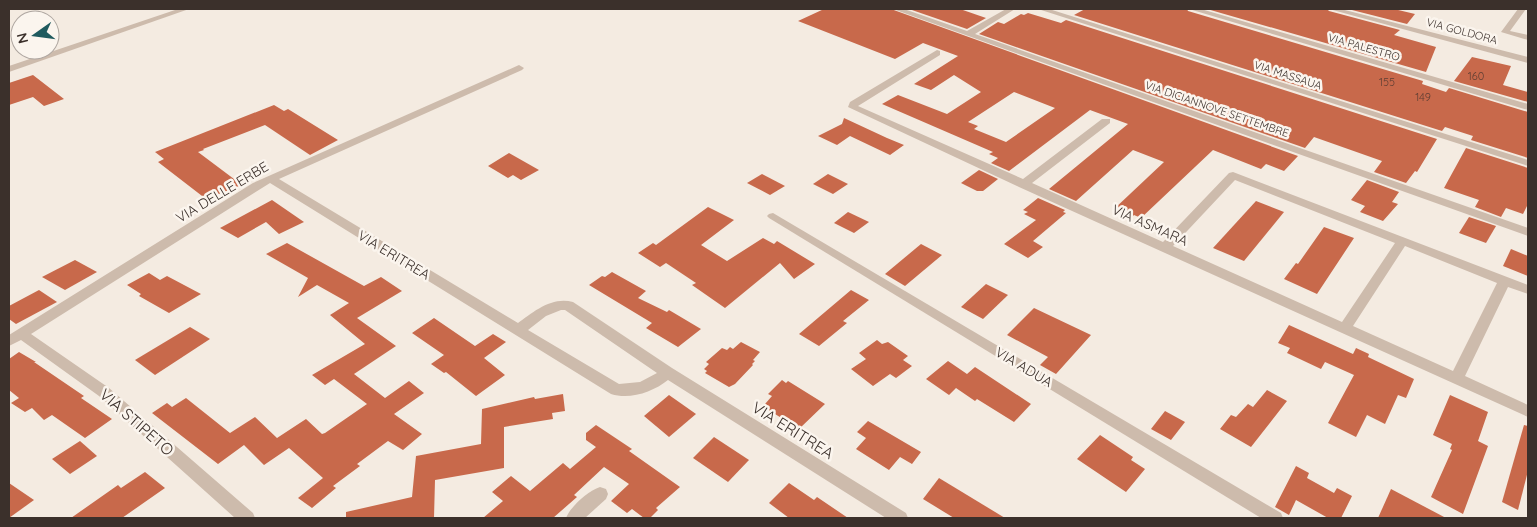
<svg xmlns="http://www.w3.org/2000/svg" width="1537" height="527" font-family="Quicksand,sans-serif">
  <style>
    .building { fill: #c8694b; fill-rule: evenodd }
    .lines { fill: none; stroke-linecap: round; stroke-linejoin: round }
    .minor { fill: #cdbbac; fill-rule: evenodd }
    .labels { text-anchor: middle; dominant-baseline: central; stroke-width: 5; stroke-linejoin: round; paint-order: stroke }
    .far-street-label { font-size: 11px; fill: #3b302b; stroke: #fbf5ee }
    .number-label { font-size: 11px; fill: #5e3e33 }
    .street-label { font-size: 14px; fill: #3b302b; stroke: #fbf5ee }
    .near-street-label { font-size: 16px; fill: #3b302b; stroke: #fbf5ee }
  </style>
  <rect width="100%" height="100%" fill="#f4ebe1"/>
  <g class="building">
    <path d="M824,9H891L1298,156L1284,171L1266,164L1261,169L1213,150L1141,218L1134,215L1131,218L1113,210L1164,162L1133,150L1076,201L1049,189L1128,124L1090,110L1009,171L991,163L998,158L989,154L993,152L882,104L898,95L947,114L981,92L954,75L931,90L914,84L958,56L923,43L895,59L798,21ZM1014,92L1055,108L1006,142L974,129L978,126L968,122Z"/>
    <path d="M909,9H960L986,18L967,29Z"/>
    <path d="M1085,9H1187L1188,11L1423,81L1422,84L1446,92L1449,88L1528,112V158L1471,140L1473,136L1445,127L1442,131L1074,15Z"/>
    <path d="M1207,9H1327L1329,11L1400,30L1394,35L1436,47L1426,72Z"/>
    <path d="M1348,9H1394L1415,14L1407,24Z"/>
    <path d="M1028,13L1061,23L1066,20L1437,139L1417,172L1415,171L1406,183L1374,172L1382,161L1314,137L1305,148L979,34L998,22L1004,24L1021,14L1024,15Z"/>
    <path d="M1472,57L1511,66L1503,85L1528,92V102L1454,81Z"/>
    <path d="M33,75L64,99L44,106L33,97L9,105V83Z"/>
    <path d="M274,105L284,111L288,109L338,140L310,155L265,125L203,149L204,150L198,152L242,185L206,199L158,162L164,159L155,152Z"/>
    <path d="M844,118L887,138L904,145L890,155L850,136L837,145L818,136L842,124Z"/>
    <path d="M1466,148L1528,168V204L1523,214L1506,208L1501,217L1475,207L1479,200L1444,188Z"/>
    <path d="M509,153L539,170L521,180L513,175L508,178L488,166Z"/>
    <path d="M979,170L998,179L983,191H977L961,183Z"/>
    <path d="M762,174L785,186L770,195L747,183Z"/>
    <path d="M828,174L848,184L833,194L813,184Z"/>
    <path d="M1367,180L1399,192L1392,202L1398,204L1383,221L1360,212L1365,206L1351,200Z"/>
    <path d="M1038,198L1065,210L1063,212L1066,213L1033,241L1043,247L1028,258L1004,244L1036,220L1024,214L1028,212L1023,210Z"/>
    <path d="M272,200L304,222L279,234L266,222L238,238L220,228Z"/>
    <path d="M1256,201L1284,212L1244,261L1213,248Z"/>
    <path d="M708,207L734,220L701,245L727,261L763,238L774,244L777,241L815,264L794,279L780,263L725,308L692,285L696,283L666,263L660,267L638,253L653,243L656,245Z"/>
    <path d="M848,212L869,222L854,233L834,223Z"/>
    <path d="M1469,217L1496,226L1486,243L1459,233Z"/>
    <path d="M1324,227L1354,238L1317,294L1284,279L1296,263L1298,264Z"/>
    <path d="M287,243L364,286L381,277L402,291L357,318L396,346L354,374L385,398L409,381L424,393L394,414L422,434L403,450L388,441L357,464L360,466L333,486L336,488L312,508L298,498L323,478L289,448L264,465L244,445L218,464L152,413L167,403L172,407L186,398L230,433L255,417L277,438L306,419L322,434L325,433L367,404L334,379L325,385L312,375L365,344L330,315L349,303L317,285L298,297L308,278L266,254Z"/>
    <path d="M921,244L942,255L905,286L885,274Z"/>
    <path d="M1511,249L1528,256V276L1503,266Z"/>
    <path d="M75,260L97,272L65,290L42,277Z"/>
    <path d="M612,272L646,291L638,298L667,312L669,310L701,329L678,347L646,328L652,323L589,285L602,276L605,277Z"/>
    <path d="M149,273L160,280L167,276L201,294L169,313L139,296L141,294L127,285Z"/>
    <path d="M986,284L1008,295L983,319L961,307Z"/>
    <path d="M39,290L57,302L16,324L9,319V306Z"/>
    <path d="M851,290L869,300L843,321L847,323L819,346L799,334Z"/>
    <path d="M1034,308L1091,335L1056,374L1040,365L1048,357L1007,335Z"/>
    <path d="M434,318L475,346L493,334L506,342L484,358L505,375L476,396L446,372L444,373L431,364L444,355L412,333Z"/>
    <path d="M1289,325L1353,354L1356,348L1369,354L1368,357L1414,379L1406,398L1398,395L1385,424L1367,415L1356,437L1328,423L1354,375L1325,362L1321,369L1287,353L1290,348L1278,343Z"/>
    <path d="M190,327L210,339L155,375L135,360Z"/>
    <path d="M877,340L882,344L888,342L908,356L903,360L912,366L896,378L890,374L873,386L851,369L866,359L859,353Z"/>
    <path d="M741,342L760,352L753,360L755,361L752,364L753,365L735,384L729,387L705,373L707,371L704,369L709,364L706,362L722,348L727,350L730,347L733,349Z"/>
    <path d="M19,352L36,362H34L84,396L81,398L112,419L85,438L52,415L44,420L32,408L25,412L11,403L19,398L9,390V359Z"/>
    <path d="M948,361L967,374L975,367L1031,404L1014,422L977,399L975,401L956,388L949,395L926,379Z"/>
    <path d="M782,380L786,383L788,381L825,404L799,429L767,409L770,407L765,404L772,396L768,394Z"/>
    <path d="M1267,390L1287,401L1251,447L1220,429L1231,415L1236,417L1248,404L1253,407Z"/>
    <path d="M563,394L565,411L552,413L553,419L504,427V468L435,480L434,518H346V512L412,497L416,456L481,444L482,409L534,397L535,399Z"/>
    <path d="M669,395L696,414L669,437L644,416Z"/>
    <path d="M1450,395L1488,412L1478,441L1488,446L1463,514L1431,497L1452,450L1450,449L1452,444L1433,435Z"/>
    <path d="M1165,411L1185,422L1171,440L1151,429Z"/>
    <path d="M868,421L921,452L912,464L900,457L889,470L856,449L866,438L857,432Z"/>
    <path d="M596,425L632,449L629,451L680,487L656,508L658,510L650,518H644L632,509L627,513L611,501L629,484L604,467L574,495L577,497L553,518H483L503,501L492,492L511,476L530,491L563,463L570,469L596,447L586,440V433Z"/>
    <path d="M1524,425L1528,426V471L1518,510L1502,502Z"/>
    <path d="M1100,435L1133,457L1131,460L1145,469L1126,492L1077,459Z"/>
    <path d="M714,437L749,460L728,482L693,458Z"/>
    <path d="M80,441L97,456L70,474L52,459Z"/>
    <path d="M1296,466L1309,473L1307,478L1334,493L1337,488L1352,496L1341,518H1328L1296,500L1289,515L1275,507Z"/>
    <path d="M145,472L165,488L122,518H71L118,485L121,488Z"/>
    <path d="M939,478L1005,518H954L923,499Z"/>
    <path d="M9,483L34,500L9,518Z"/>
    <path d="M789,483L814,500L817,497L848,518H789L769,503Z"/>
    <path d="M1391,489L1446,518H1378Z"/>
  </g>
  <g class="lines">
    <g class="minor">
      <path d="M178,9H189L9,72V66Z"/>
      <path d="M893,9H904L967,31L1006,9H1015L975,34L1528,228V236Z"/>
      <path d="M1038,9H1049L1528,160V166Z"/>
      <path d="M1189,9H1201L1528,104V110Z"/>
      <path d="M1329,9H1341L1528,57V63Z"/>
      <path d="M1518,9H1526L1510,31L1528,35V40L1501,32Z"/>
      <path d="M937,50L940,51V55L858,106L1023,179L1102,119H1110V123L1032,183L1163,242L1229,173L1233,172L1528,285V294L1508,287L1465,376L1528,405V417L1019,187L848,107L850,102ZM1235,180L1395,243L1342,322L1173,246ZM1405,246L1497,283L1453,371L1353,326Z"/>
      <path d="M519,65L524,68L522,70L279,179L518,323C533,312 552,296 573,302L672,368L906,513L908,518H886L668,380C653,392 630,400 611,394L270,183L31,334L109,388L253,513L255,518H235L99,396L21,340L9,346V335L253,183ZM561,310H565L657,373L640,382L619,384L528,330L546,316Z"/>
      <path d="M773,213L1281,513L1283,518H1261L769,218L767,216L769,214Z"/>
      <path d="M600,487L606,489L608,494L606,499L585,518H566C570,507 588,491 600,487Z"/>
    </g>
  </g>
  <g class="labels">
    <g class="far-street-label">
      <text transform="translate(1462 31) rotate(15)">VIA GOLDORA</text>
      <text transform="translate(1364 47) rotate(16)">VIA PALESTRO</text>
      <text transform="translate(1288 75) rotate(18)">VIA MASSAUA</text>
      <text transform="translate(1217 109) rotate(19)">VIA DICIANNOVE SETTEMBRE</text>
    </g>
    <g class="number-label">
      <text x="1476" y="76">160</text>
      <text x="1387" y="82">155</text>
      <text x="1423" y="97">149</text>
    </g>
    <g class="street-label">
      <text transform="translate(222 192) rotate(-31)">VIA DELLE ERBE</text>
      <text transform="translate(1150 225) rotate(24)">VIA ASMARA</text>
      <text transform="translate(394 255) rotate(31)">VIA ERITREA</text>
      <text transform="translate(1024 367) rotate(31)">VIA ADUA</text>
    </g>
    <g class="near-street-label">
      <text transform="translate(137 422) rotate(41)">VIA STIPETO</text>
      <text transform="translate(793 430) rotate(32)">VIA ERITREA</text>
    </g>
  </g>
  <rect width="1537" height="527" fill="none" stroke="#3b302b" stroke-width="20"/>
  <g transform="translate(35 35) rotate(256)"><circle r="24" fill="#fbf5ee" stroke="#aea6a0"/>
  <path d="M0-4L9 19L0 12L-9 19Z" fill="#1f5a5e"/>
  <text y="-8" font-size="14" font-weight="bold" text-anchor="middle" fill="#3b302b">N</text>
  </g>
</svg>
